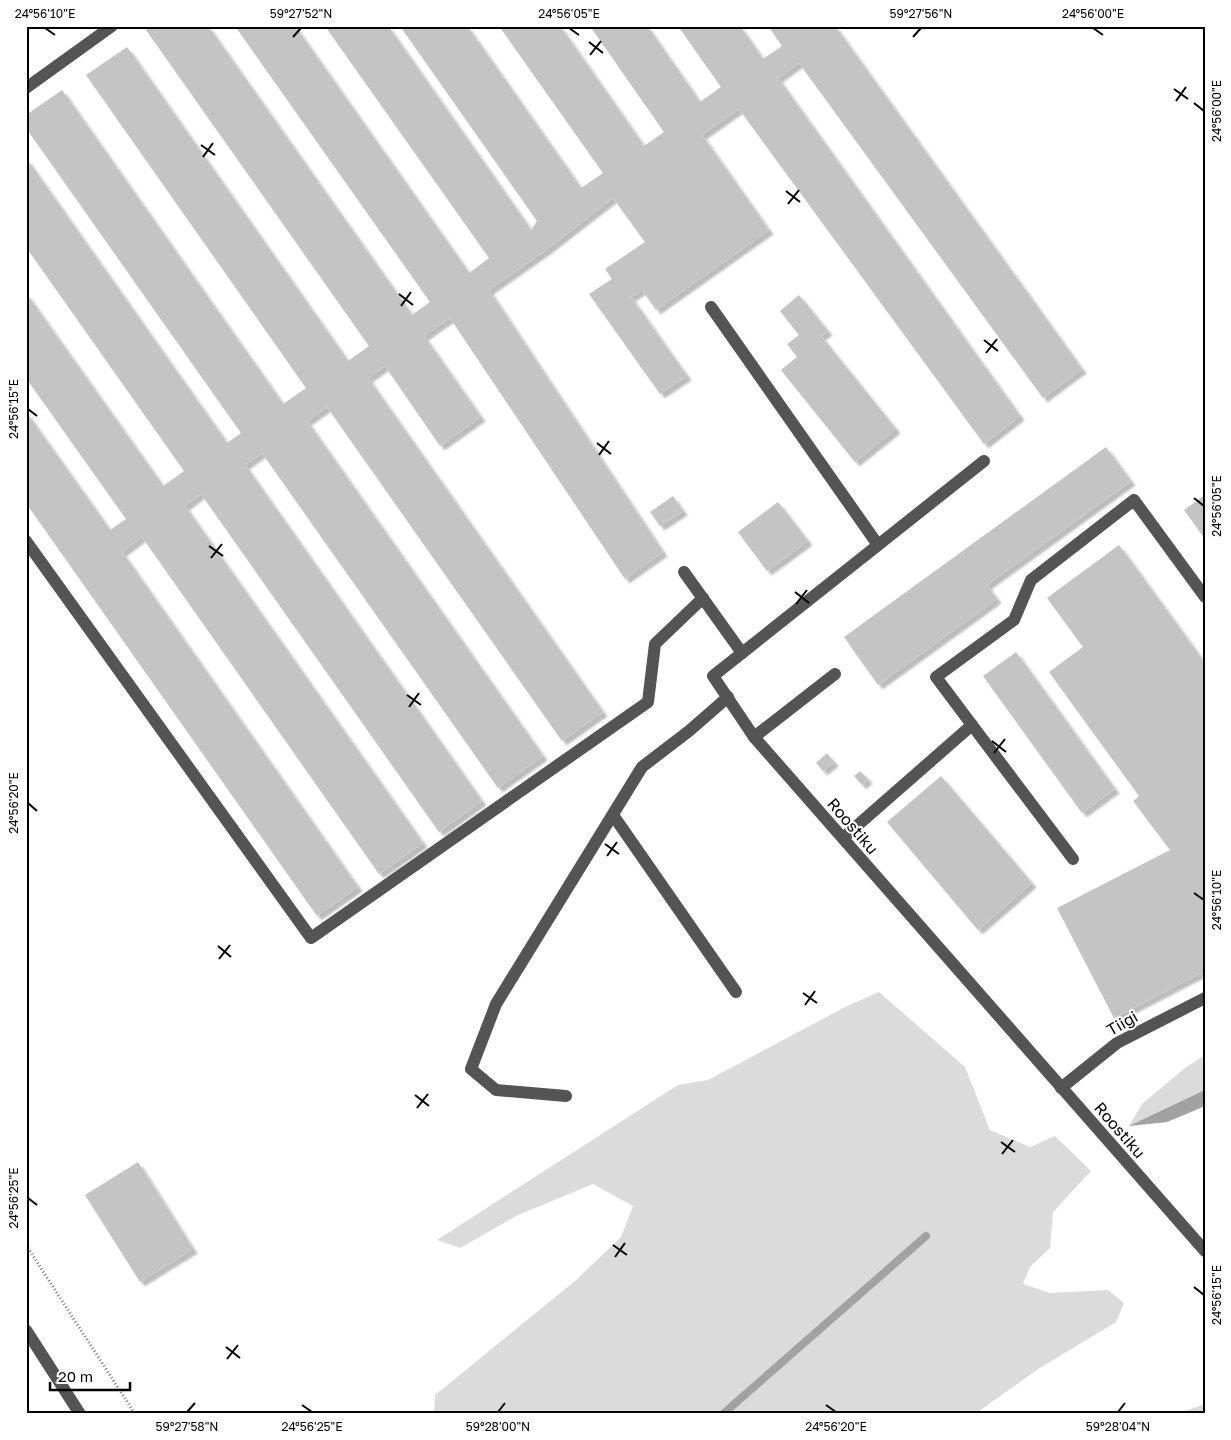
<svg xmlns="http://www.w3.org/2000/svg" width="1231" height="1440" font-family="'Golos Text',sans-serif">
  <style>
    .green { fill: #dbdbdb }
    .water { fill: #a2a2a2 }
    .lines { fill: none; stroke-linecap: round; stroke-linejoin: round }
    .stream { stroke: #a2a2a2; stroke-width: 8 }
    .building { fill: #c4c4c4; filter: url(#shadow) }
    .path { stroke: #767676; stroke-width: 3; stroke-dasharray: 1 2.5; stroke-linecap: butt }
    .minor { stroke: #545454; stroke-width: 12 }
    .ticks { fill: none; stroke: #000; stroke-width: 2 }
    .labels { text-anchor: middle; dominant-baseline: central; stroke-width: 4; stroke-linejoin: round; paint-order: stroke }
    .street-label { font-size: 16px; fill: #000; stroke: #fff }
    .neatline { fill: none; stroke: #000; stroke-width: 2 }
    .ticks-label { font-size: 12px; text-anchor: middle; fill: #000 }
  </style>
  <defs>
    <filter id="shadow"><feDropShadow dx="4.5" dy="4.5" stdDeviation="1" flood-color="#0004"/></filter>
  </defs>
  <rect width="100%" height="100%" fill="#fff"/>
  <g class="green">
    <path d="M879,992L965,1067L990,1130L1030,1147L1055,1136L1091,1171L1053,1212L1050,1248L1030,1267L1023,1284L1050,1293L1108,1290L1124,1303L1116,1322L1038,1369L975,1414H434L435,1395L575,1281L621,1237L633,1206L593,1184L518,1215L460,1248L437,1240L678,1085L708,1080L847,1006Z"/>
    <path d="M1205,1055V1106L1167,1122L1129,1126L1142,1104L1185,1068Z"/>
    <path d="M1205,1404V1414H1177Z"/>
  </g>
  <path class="water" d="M1205,1090V1106L1167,1122L1129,1126Z"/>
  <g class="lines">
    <path class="stream" d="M723,1414L926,1236"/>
  </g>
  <g class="building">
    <path d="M152,26H208L412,315L430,302L235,26H295L469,273L489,258L325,26H388L531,230L537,221L400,26H467L581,188L603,173L499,26H560L644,146L664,132L590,26H647L700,102L721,87L678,26H740L763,59L782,46L768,26H835L1082,369L1043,398L799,63L778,78L1020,416L984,444L739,109L702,135L769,230L656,310L642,290L631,297L687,376L660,394L589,294L612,279L605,269L645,242L613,198L546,250L489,290L663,552L625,579L450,318L424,336L481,417L440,446L385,366L368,378L603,712L562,741L327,407L307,421L543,756L498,788L262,453L245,465L482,801L439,832L201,494L185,506L423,843L379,874L142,537L122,552L358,887L317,916L26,503V412L110,530L126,519L26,378V293L163,486L184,471L26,247V158L227,443L241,433L26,128V115L62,90L283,404L306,388L86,75L127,47L348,361L369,346L146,30Z"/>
    <path d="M799,295L828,331L821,336L896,429L855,462L781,370L797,357L787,344L799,335L780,311Z"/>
    <path d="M1106,447L1131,481L987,585L997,599L878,685L844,637Z"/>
    <path d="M1205,495V539L1184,510Z"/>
    <path d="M673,496L683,511L660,526L650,512Z"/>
    <path d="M778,502L808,541L767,571L738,532Z"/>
    <path d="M1119,545L1205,663V971L1114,1018L1057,908L1170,850L1133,801L1139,796L1049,672L1083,647L1047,598Z"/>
    <path d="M1016,652L1115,789L1082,813L983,676Z"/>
    <path d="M827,753L834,762L823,771L816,763Z"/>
    <path d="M860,771L868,779L862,785L854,776Z"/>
    <path d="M941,776L1032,883L978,930L887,822Z"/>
    <path d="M138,1162L193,1249L140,1282L85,1195Z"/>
  </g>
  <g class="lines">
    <path class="path" d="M26,1245L135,1414"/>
    <g class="minor">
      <path d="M26,88L112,26"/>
      <path d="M711,307L878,545"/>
      <path d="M984,461L713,676L754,737L1205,1251"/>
      <path d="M26,541L311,938L648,702L655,644L703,598"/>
      <path d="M684,572L742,653"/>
      <path d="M972,725L936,677L1014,620L1031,580L1134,500L1205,597"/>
      <path d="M754,737L835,674"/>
      <path d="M613,815L736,992"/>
      <path d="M843,838L972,725L1073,859"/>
      <path d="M1061,1088L1117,1043L1205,998"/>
      <path d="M566,1096L496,1090L471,1069L496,1004L642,767L689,731L728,697"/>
      <path d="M26,1330L80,1414"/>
    </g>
  </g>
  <path class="ticks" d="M45,28L55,35M569,28L579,35M1093,28L1103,35M293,37L301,28M913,37L921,28M589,42L603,53M590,55L601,41M1174,89L1188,99M1176,101L1186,87M1194,103L1204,111M201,145L215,155M203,157L213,143M786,191L800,202M788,204L799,190M399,294L413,305M401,306L411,292M984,340L998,351M986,353L997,339M28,409L37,416M597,443L611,454M599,455L609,441M1194,498L1204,506M209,546L223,556M211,558L222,544M795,592L809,603M796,604L807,590M407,695L421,705M409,707L419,693M992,741L1006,752M994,753L1005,739M28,803L37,811M605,844L619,854M607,856L617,842M1194,893L1204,900M218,946L231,957M219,959L230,945M803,993L817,1003M805,1005L815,991M415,1095L429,1106M417,1108L428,1094M1001,1142L1015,1152M1002,1154L1013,1140M28,1198L37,1205M613,1245L627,1255M615,1257L625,1243M1194,1287L1204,1295M226,1347L240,1358M227,1359L238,1345M302,1405L312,1412M826,1405L836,1412M187,1412L195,1403M498,1412L505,1403M1118,1412L1125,1403"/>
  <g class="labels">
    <g class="street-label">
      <text transform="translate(853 826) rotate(49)">Roostiku</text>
      <text transform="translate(1122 1023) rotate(-30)">Tiigi</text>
      <text transform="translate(1120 1130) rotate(49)">Roostiku</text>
    </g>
  </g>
  <rect width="1231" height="1440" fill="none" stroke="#ffffff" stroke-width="55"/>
  <path d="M50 1382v8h80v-8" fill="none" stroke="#000000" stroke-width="2.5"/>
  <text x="58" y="1382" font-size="15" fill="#000000" stroke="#ffffff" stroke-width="4" paint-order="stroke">20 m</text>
  <rect x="28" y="28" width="1176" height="1384" class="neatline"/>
  <g class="ticks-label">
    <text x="45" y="18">24°56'10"E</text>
    <text x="301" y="18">59°27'52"N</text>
    <text x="569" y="18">24°56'05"E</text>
    <text x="921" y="18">59°27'56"N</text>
    <text x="1093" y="18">24°56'00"E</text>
    <text transform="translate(1217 111) rotate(-90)" y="4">24°56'00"E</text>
    <text transform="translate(14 409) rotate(-90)" y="4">24°56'15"E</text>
    <text transform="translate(1217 506) rotate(-90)" y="4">24°56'05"E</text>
    <text transform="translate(14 803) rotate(-90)" y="4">24°56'20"E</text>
    <text transform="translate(1217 900) rotate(-90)" y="4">24°56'10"E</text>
    <text transform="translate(14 1198) rotate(-90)" y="4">24°56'25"E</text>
    <text transform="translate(1217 1295) rotate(-90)" y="4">24°56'15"E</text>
    <text x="187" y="1431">59°27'58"N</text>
    <text x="312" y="1431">24°56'25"E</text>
    <text x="498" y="1431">59°28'00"N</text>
    <text x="836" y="1431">24°56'20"E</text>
    <text x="1118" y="1431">59°28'04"N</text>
  </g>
</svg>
